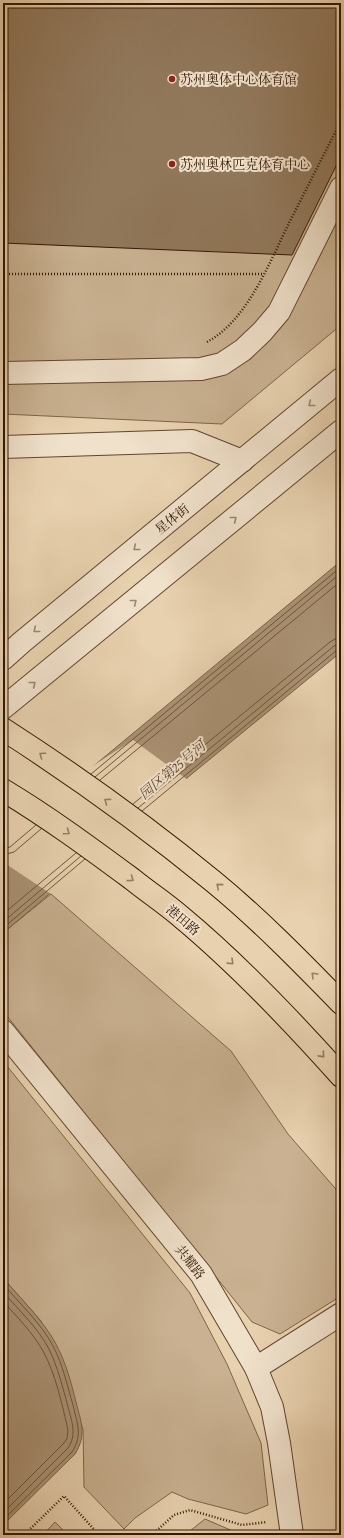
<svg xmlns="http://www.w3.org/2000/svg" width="344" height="1538" font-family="'Gentium Book Plus','Noto Serif SC',serif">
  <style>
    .green { fill: #c9b191; stroke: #7e6448 }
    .water { fill: #aa9274; stroke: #7a6146 }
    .pier { fill: #e8d1af }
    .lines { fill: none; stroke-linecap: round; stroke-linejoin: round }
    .shore { stroke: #6e543a; stroke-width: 1 }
    .building { fill: #91785b; stroke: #331700 }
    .minor-casing { stroke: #60462c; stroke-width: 24 }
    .major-casing { stroke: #331700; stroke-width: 24 }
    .path { stroke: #331700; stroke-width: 2.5; stroke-dasharray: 1 2; stroke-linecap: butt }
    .minor { stroke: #f0e1cb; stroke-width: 22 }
    .major { stroke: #e8d1af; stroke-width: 22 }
    .oneway { stroke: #9b8670 }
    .oneway2 { stroke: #977d60 }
    .poi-dot { fill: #8f2418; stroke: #f0e1cb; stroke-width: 1.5 }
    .labels { text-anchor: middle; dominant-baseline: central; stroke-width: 4; stroke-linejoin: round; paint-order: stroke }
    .poi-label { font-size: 13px; fill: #331700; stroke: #f0e1cb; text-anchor: start }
    .street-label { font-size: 13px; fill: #331700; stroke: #f0e1cb }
    .water-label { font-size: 14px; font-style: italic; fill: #63482e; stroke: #f0e1cb }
  </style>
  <rect width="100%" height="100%" fill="#e8d1af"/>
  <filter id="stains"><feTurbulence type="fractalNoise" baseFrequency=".005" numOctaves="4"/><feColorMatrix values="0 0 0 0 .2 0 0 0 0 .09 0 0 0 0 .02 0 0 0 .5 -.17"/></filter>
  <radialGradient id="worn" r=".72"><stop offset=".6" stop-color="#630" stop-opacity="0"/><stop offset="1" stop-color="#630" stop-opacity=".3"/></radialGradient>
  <g class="green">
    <path d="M3,3H341V325L222,424L3,414Z"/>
    <path d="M51,894L231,1051L288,1134L341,1195V1296L280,1334L252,1322L3,1011V933Z"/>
    <path d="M3,1061L190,1293L227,1364L261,1443L268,1505L246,1514L188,1499L172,1492L135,1518L124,1529L84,1487L83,1429L41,1321L3,1278Z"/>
    <path d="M205,1519L242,1535H185Z"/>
    <path d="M55,1522L68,1535H43Z"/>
  </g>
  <g class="water">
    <path d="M341,561V652L193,773L3,933V841Z"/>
    <path d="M3,1278C21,1299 43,1320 56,1344C66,1363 71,1382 76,1402C81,1422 87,1435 75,1454L3,1525Z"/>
  </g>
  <path class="pier" d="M133,740L188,780L69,881L51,894L3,862V838L80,774Z"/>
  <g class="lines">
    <g class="shore">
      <path d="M91,774L341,567"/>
      <path d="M95,777L341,573"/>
      <path d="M100,780L341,581"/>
      <path d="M133,804L330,642L335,639L341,638"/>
      <path d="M138,808L334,646L341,644"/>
      <path d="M142,811L337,650L341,649"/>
      <path d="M3,849L10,847L36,825"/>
      <path d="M3,855L14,852L41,829"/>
      <path d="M3,914L76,853"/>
      <path d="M3,922L81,856"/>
      <path d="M3,928L85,859"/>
      <path d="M3,1284C20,1304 41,1323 53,1346C63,1365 67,1385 73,1405C77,1423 83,1435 72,1452L3,1520"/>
      <path d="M3,1292C19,1310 38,1328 49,1349C58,1368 63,1388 68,1407C72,1422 77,1435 68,1448L3,1513"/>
      <path d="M3,1301C17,1317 33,1333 43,1351C56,1375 62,1404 68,1430L67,1439L63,1444L3,1504"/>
    </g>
  </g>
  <path class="building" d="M3,3H341V156L292,255L3,243Z"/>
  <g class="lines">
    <g class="minor-casing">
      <g id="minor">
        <path d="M3,373L201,369L222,364L243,350L262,332L279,312L341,188"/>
        <path d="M3,447L192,441L242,461"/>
        <path d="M3,659L22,642L341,379"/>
        <path d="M3,708L341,431"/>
        <path d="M3,1031L201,1274L256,1368L272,1407L279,1443L292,1535"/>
        <path d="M256,1368L341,1314"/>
      </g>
    </g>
    <g class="major-casing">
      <g id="major">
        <path d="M3,729C76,776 147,827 214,882C259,919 300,961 341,1003"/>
        <path d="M3,790C48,817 90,848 132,879C148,892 165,903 180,916C238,964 291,1020 341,1076"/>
      </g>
    </g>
    <g class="path">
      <path d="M3,274H264"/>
      <path d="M207,342C248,320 270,261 290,221C307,188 324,154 341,121"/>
      <path d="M24,1535L64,1496L99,1535"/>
      <path d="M152,1535L174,1515L190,1510L242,1525L267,1522"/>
    </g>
    <use href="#minor" class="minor"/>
    <use href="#major" class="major"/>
  </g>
  <defs><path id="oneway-chevron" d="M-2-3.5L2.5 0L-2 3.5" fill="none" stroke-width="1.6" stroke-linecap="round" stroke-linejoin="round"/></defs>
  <g class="oneway">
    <use href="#oneway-chevron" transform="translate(311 404) rotate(141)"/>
    <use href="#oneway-chevron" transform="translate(234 519) rotate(-39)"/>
    <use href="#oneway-chevron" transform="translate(136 548) rotate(141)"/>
    <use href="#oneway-chevron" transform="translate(134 602) rotate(-39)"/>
    <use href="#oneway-chevron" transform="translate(36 630) rotate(141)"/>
    <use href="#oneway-chevron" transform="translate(33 684) rotate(-39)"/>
  </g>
  <g class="oneway2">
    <use href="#oneway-chevron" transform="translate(42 755) rotate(-145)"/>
    <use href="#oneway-chevron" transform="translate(107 801) rotate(-144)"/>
    <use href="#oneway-chevron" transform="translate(67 832) rotate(35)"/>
    <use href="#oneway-chevron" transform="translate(131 879) rotate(37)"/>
    <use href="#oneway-chevron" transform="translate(219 886) rotate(-139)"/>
    <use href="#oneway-chevron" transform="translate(231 962) rotate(44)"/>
    <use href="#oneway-chevron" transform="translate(314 975) rotate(-135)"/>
    <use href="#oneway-chevron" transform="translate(322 1055) rotate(48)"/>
  </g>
  <g class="poi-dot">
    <circle cx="172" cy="79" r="4"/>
    <circle cx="172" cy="164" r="4"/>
  </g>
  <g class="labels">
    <g class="poi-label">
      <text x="180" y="79">苏州奥体中心体育馆</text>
      <text x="180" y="164">苏州奥林匹克体育中心</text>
    </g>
    <g class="street-label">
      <text transform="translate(172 519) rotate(-39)">星体街</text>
      <text transform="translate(183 920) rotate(40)">港田路</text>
      <text transform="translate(190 1262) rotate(52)">共耀路</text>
    </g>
    <g class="water-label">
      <text transform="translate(172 770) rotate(-40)">园区第25号河</text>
    </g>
  </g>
  <rect width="344" height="1538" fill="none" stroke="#e8d1af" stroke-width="16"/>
  <rect x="4" y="4" width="336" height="1530" fill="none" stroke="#331700" stroke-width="2"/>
  <rect x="8" y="8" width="328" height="1522" fill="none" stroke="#331700"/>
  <rect width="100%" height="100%" filter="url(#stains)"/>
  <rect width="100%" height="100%" fill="url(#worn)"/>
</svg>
